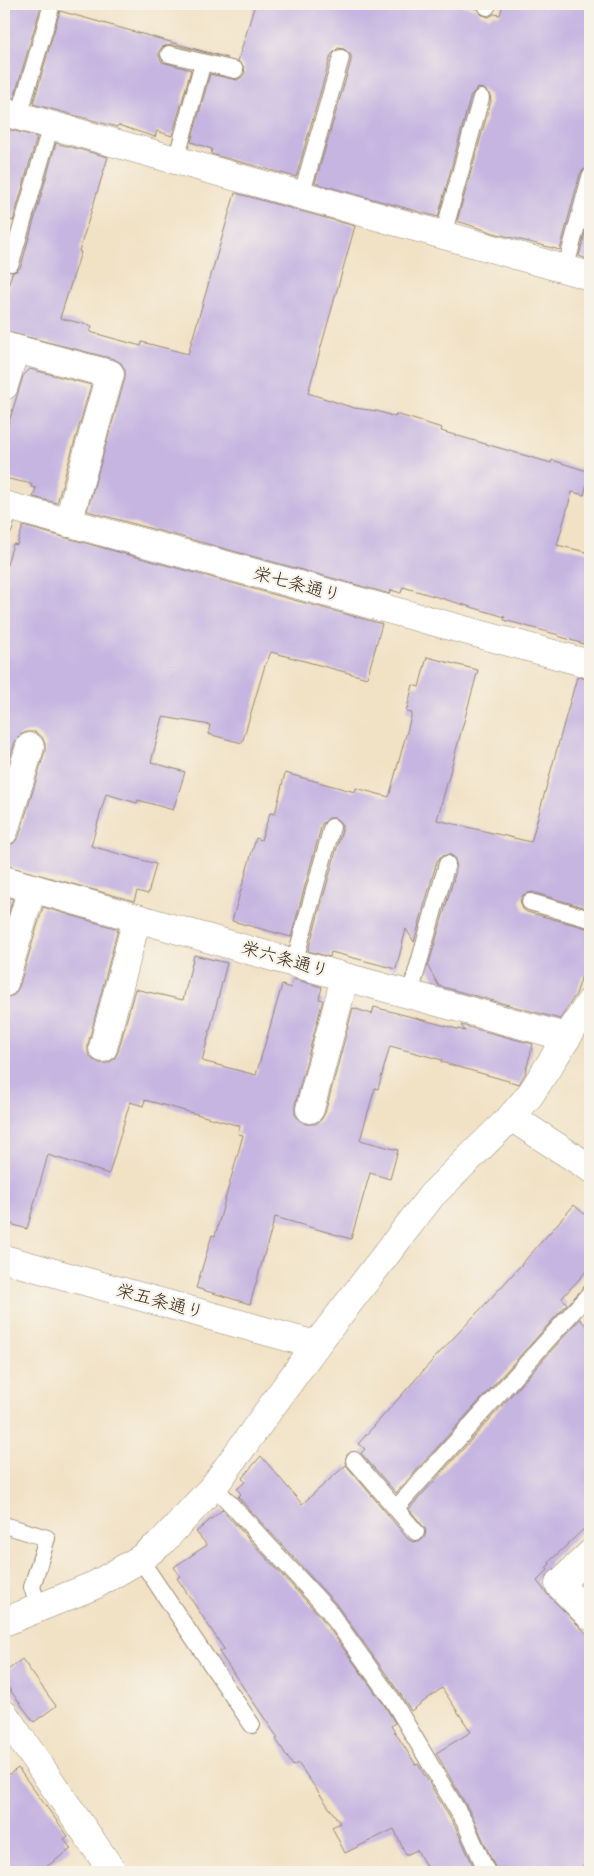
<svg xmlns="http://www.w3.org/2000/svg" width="594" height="1876" font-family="Mynerve,'Klee One',sans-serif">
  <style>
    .building { fill: #c6b5e1 }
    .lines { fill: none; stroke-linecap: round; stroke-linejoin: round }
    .lane-casing { stroke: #968672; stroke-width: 18 }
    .street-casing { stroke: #968672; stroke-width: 29 }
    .lane { stroke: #fff; stroke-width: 16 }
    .street { stroke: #fff; stroke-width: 28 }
    .labels { text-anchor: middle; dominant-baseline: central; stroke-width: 4.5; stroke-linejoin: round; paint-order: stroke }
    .street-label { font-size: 18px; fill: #3b2a1e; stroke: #f7f3e8 }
  </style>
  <rect width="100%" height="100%" fill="#f7f3e8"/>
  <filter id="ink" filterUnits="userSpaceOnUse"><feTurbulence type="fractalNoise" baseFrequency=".02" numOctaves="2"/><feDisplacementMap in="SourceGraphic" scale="10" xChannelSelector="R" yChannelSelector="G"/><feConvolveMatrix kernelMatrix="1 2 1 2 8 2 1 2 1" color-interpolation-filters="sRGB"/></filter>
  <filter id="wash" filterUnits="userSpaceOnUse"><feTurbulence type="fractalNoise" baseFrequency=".0096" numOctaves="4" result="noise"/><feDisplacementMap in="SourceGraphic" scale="20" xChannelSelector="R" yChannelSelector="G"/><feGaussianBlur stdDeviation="1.12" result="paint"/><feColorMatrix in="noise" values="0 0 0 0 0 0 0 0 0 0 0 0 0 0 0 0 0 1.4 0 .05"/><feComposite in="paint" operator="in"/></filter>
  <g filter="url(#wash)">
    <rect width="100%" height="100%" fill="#f1e2c6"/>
    <g id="blocks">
      <g class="building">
        <path d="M4,4H33L41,6L14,98L4,97Z"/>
        <path d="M255,4H457L477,9L480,14L489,17L494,14L500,15L503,4H590V167L583,170L580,174L560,250L494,233L457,221L491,101L490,95L484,89L478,88L471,95L438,217L315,183L351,61V55L344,49L338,48L331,55L296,177L211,154L212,149L191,142L210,74L237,80L242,77L245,73L244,67L238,61Z"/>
        <path d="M60,11L228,58L171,44L162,47L159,51V56L162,62L191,70L172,136L157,131L155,137L118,125L117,127L33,104Z"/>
        <path d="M4,128L37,137L13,221L4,218Z"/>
        <path d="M56,143L108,157L79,251L81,252L60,318L92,326L90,332L141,346L142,342L188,354L235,193L355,226L308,393L354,408L377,411L395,417L396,414L442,428L441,431L551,463L552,460L590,472L584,495L572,492L557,545L590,553V646L558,636L559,635L504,620L505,617L403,587L401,593L391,590L390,594L87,511L125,378V370L121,363L114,359L4,331V301L12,273L18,270L21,266Z"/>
        <path d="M590,215V260L579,256Z"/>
        <path d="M30,369L91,385L57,503L33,497L36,488L31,487L32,484L4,478V438L23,376Z"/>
        <path d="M23,526L382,624L367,678L271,652L267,662H266L242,743L208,734L210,725L163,717L151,762L185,772L173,810L138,800L137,803L106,794L91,846L156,864L148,894L137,891L134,901L4,865V846L14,843L19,836L45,751V744L42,737L35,732H27L20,735L15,742L4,779V575L13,544L17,545Z"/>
        <path d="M427,657L478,670L437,820L531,842L577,677L590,679V909L532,892L523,895L520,900L523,909L527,912L590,929V979L582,976L576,994L560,1019L439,986L428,967L457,867L454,857L449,854L440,857L437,861L414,942L406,929L396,969L331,952L330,957L308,951L342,830V824L335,818H329L322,824L291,937L232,921L256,838L261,840L270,813L275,814L285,773L355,792L356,788L389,797L412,713L406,712L413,685L419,687Z"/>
        <path d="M4,896L13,899L4,929Z"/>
        <path d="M43,907L118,929L88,1044V1053L92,1059L99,1063H108L114,1059L118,1052L135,989L183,1000L194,955L227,963L202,1061L256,1075L282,985L291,988L293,979L322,987L319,999L323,1000L295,1105V1114L299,1120L306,1124H315L321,1120L325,1113L353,1008L372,1014L374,1007L465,1031L461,1025L533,1044L525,1074L519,1084L441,1062L442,1060L390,1046L378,1089L375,1088L360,1140L398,1150L390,1179L370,1173L351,1239L275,1217L250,1304L196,1288L212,1235L215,1236L243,1135L238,1134L240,1126L145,1100L143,1106L130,1102L109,1174L48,1155L27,1229L4,1222V998L14,995L19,987Z"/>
        <path d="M574,1205L590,1219V1267L562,1298L567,1304L396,1493L361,1453L365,1449L358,1444L431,1362L505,1283Z"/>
        <path d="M580,1319L590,1330V1523L549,1562L550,1564L546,1568L548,1570L537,1581L548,1595L590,1637V1863L569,1872H497L474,1819L436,1753L471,1732L442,1688L411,1711L401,1695L336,1604L238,1497L241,1494L237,1489L245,1482L242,1478L261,1456L302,1504L346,1465L408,1539L413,1542L422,1540L425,1536L426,1530L409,1509Z"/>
        <path d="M222,1510L320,1616L385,1706L395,1723L391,1726L416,1765L418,1764L456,1828L476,1872H429L417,1850L406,1855L394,1829L345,1853L332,1827L340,1823L298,1763L293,1766L276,1739L278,1738L219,1652L224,1649L177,1578L180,1576L174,1567L207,1545L196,1532Z"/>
        <path d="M22,1659L56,1706L34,1722L4,1682V1673Z"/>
        <path d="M18,1768L68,1836L64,1839L71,1849L39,1872H4V1778Z"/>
      </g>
    </g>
  </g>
  <g filter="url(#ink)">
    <use href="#blocks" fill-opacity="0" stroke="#968672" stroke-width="1"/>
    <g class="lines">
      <g class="lane-casing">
        <g id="lane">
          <path d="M487,7L488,4"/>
          <path d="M169,54L235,70"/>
          <path d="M19,116L52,4"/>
          <path d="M176,160L203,62"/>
          <path d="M301,196L341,58"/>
          <path d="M443,235L481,98"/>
          <path d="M11,263L51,125"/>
          <path d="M565,270L590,177"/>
          <path d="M4,528L10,507"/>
          <path d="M530,902L590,919"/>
          <path d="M294,963L332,827"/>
          <path d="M410,994L447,864"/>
          <path d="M354,1460L416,1532"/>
          <path d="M214,1486L328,1610L393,1701L465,1823L487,1872"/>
          <path d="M396,1508L590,1293"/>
          <path d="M4,1525L47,1538L32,1587L39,1609"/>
          <path d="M140,1559L252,1725"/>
        </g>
      </g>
      <g class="street-casing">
        <g id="street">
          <path d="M4,112L590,276"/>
          <path d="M4,346L110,374L68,523"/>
          <path d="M4,386L15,349"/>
          <path d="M4,505L590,664"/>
          <path d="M4,831L30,747"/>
          <path d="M4,880L294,963L566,1037"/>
          <path d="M4,983L32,888"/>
          <path d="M103,1048L137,918"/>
          <path d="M310,1109L345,977"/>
          <path d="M511,1117L590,1168"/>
          <path d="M4,1259L316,1345"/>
          <path d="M590,1554L559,1584L590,1616"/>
          <path d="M4,1622L95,1585L140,1559L162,1542L214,1486L316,1345L432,1195L511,1117L530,1095L590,1002"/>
          <path d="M4,1714L113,1872"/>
        </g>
      </g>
      <use href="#lane" class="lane"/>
      <use href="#street" class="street"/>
    </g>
  </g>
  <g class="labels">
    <g class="street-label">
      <text transform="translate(297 585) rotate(15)">栄七条通り</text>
      <text transform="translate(285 960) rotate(16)">栄六条通り</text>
      <text transform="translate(160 1302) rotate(15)">栄五条通り</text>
    </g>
  </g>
  <rect width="594" height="1876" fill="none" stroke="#f7f3e8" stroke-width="20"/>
</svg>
